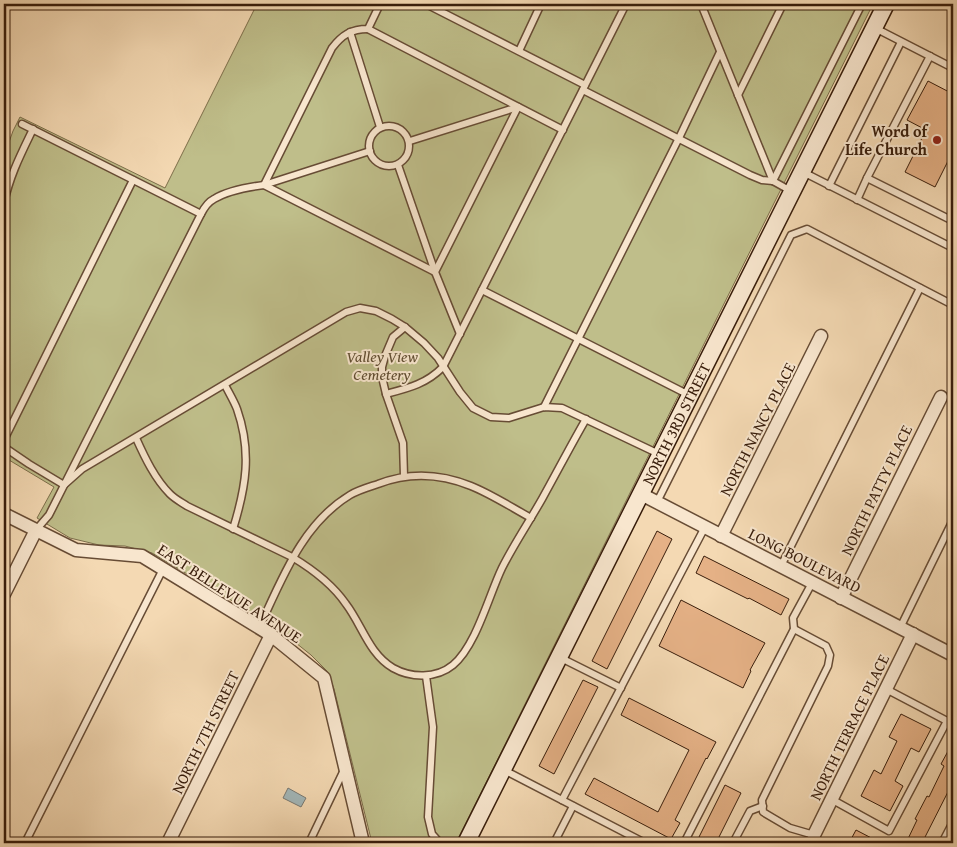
<svg xmlns="http://www.w3.org/2000/svg" width="957" height="847" font-family="'Gentium Book Plus',serif">
  <style>
    .green { fill: #bfbe8a; stroke: #7c6e4a }
    .water { fill: #a2b7b9; stroke: #787973 }
    .building { fill: #e5b186; stroke: #381d0b }
    .lines { fill: none; stroke-linecap: round; stroke-linejoin: round }
    .service-casing { stroke: #674c35; stroke-width: 9 }
    .minor-casing { stroke: #674c35; stroke-width: 15 }
    .secondary-casing { stroke: #381d0b; stroke-width: 19 }
    .service { stroke: #f8e6ce; stroke-width: 6 }
    .minor { stroke: #f8e6ce; stroke-width: 12 }
    .secondary { stroke: #f8e6ce; stroke-width: 16 }
    .poi-dot { fill: #8f2418; stroke: #f8e6ce; stroke-width: 2 }
    .labels { text-anchor: middle; dominant-baseline: central; stroke-width: 4; stroke-linejoin: round; paint-order: stroke }
    .poi-label { font-size: 16px; font-weight: bold; fill: #381d0b; stroke: #f8e6ce; text-anchor: end }
    .park-label { font-size: 16px; font-style: italic; fill: #604d31; stroke: #f8e6ce }
    .street-label { font-size: 16px; fill: #381d0b; stroke: #f8e6ce }
  </style>
  <rect width="100%" height="100%" fill="#f4d9b3"/>
  <filter id="stains"><feTurbulence type="fractalNoise" baseFrequency=".004" numOctaves="4"/><feColorMatrix values="0 0 0 0 .2 0 0 0 0 .09 0 0 0 0 .02 0 0 0 .5 -.17"/></filter>
  <radialGradient id="worn" r=".72"><stop offset=".6" stop-color="#630" stop-opacity="0"/><stop offset="1" stop-color="#630" stop-opacity=".3"/></radialGradient>
  <path class="green" d="M257,4H873L456,843H372L334,689L327,671L311,655L276,627L152,553L125,546L99,545L70,538L37,518L54,487L4,457V156L13,131L20,117L165,188Z"/>
  <path class="water" d="M288,788L306,798L301,807L283,798Z"/>
  <g class="building">
    <path d="M928,81L953,94V151L935,187L905,172L926,130L907,120Z"/>
    <path d="M657,531L672,539L607,669L592,661Z"/>
    <path d="M704,556L789,599L781,615L749,598L748,599L696,573Z"/>
    <path d="M681,600L765,643L750,670L751,671L743,688L659,646Z"/>
    <path d="M583,680L598,687L554,774L539,766Z"/>
    <path d="M629,698L716,742L707,759L706,758L675,820L680,823L671,839L585,794L594,778L658,812L689,750L621,715Z"/>
    <path d="M901,714L931,729L919,752L911,748L895,781L903,786L890,811L861,796L874,770L881,774L897,741L889,737Z"/>
    <path d="M953,742V782L922,843H906L917,820L915,819L927,796L929,797L944,766L941,764Z"/>
    <path d="M725,785L741,793L716,843H696Z"/>
    <path d="M856,830L881,843H849Z"/>
  </g>
  <g class="lines">
    <g class="service-casing">
      <g id="service">
        <path d="M380,4L368,29C351,29 342,35 332,48L264,185L435,272L518,107"/>
        <path d="M426,4L585,85"/>
        <path d="M701,4L773,181"/>
        <path d="M875,28L953,68"/>
        <path d="M368,29L563,130"/>
        <path d="M350,32L380,127"/>
        <path d="M519,51L541,4"/>
        <path d="M583,90L750,175L762,180L773,181L791,191"/>
        <path d="M738,95L783,4"/>
        <path d="M22,124L201,214"/>
        <circle cx="389" cy="146" r="20"/>
        <path d="M410,141L518,107"/>
        <path d="M398,165L435,272L460,334"/>
        <path d="M803,172L953,248"/>
        <path d="M867,178L930,56"/>
        <path d="M773,181L862,4"/>
        <path d="M829,186L901,42"/>
        <path d="M857,200L867,178L953,221"/>
        <path d="M4,203C10,175 21,154 33,129"/>
        <path d="M482,290L689,395"/>
        <path d="M225,385C229,393 234,401 237,409C252,452 246,487 233,529"/>
        <path d="M386,394C409,388 426,384 443,367L482,290L626,4"/>
        <path d="M544,407L679,138L720,52"/>
        <path d="M136,438C145,458 155,479 170,494C175,499 181,502 187,506L292,557C312,569 333,585 346,604C362,625 369,654 393,668C411,678 436,679 453,665C476,646 489,595 502,568C514,544 529,522 542,499C557,472 571,445 586,419"/>
        <path d="M4,440L133,180"/>
        <path d="M4,447L29,464L64,485L82,469L346,312L360,308L376,311L392,319L405,327L424,343L438,358L460,392L473,408L491,417L509,418L544,407L562,408L659,454"/>
        <path d="M404,476L403,443L386,394L382,377V367L385,356L393,337L405,327"/>
        <path d="M657,502L791,235L807,229L953,305"/>
        <path d="M36,530L49,515L201,214C204,208 208,202 214,199C227,191 248,187 264,185L370,151"/>
        <path d="M781,566L920,288"/>
        <path d="M259,628C282,579 302,524 350,495C358,490 369,487 378,484C409,472 439,473 471,486C491,494 511,507 531,518"/>
        <path d="M900,628L953,520"/>
        <path d="M794,629L826,646L830,655L828,666L762,800L763,812L790,828L814,835"/>
        <path d="M561,658L621,688"/>
        <path d="M426,676L433,727L428,817L432,834L440,843"/>
        <path d="M504,770L645,843"/>
        <path d="M831,799L889,831L947,721L886,689"/>
        <path d="M562,800L705,527"/>
        <path d="M25,843L163,569"/>
        <path d="M309,843L344,770"/>
        <path d="M554,843L573,806"/>
        <path d="M684,843L794,629L793,618L812,583"/>
        <path d="M733,843L750,811L763,806"/>
        <path d="M942,843L953,822"/>
      </g>
    </g>
    <g class="minor-casing">
      <g id="minor">
        <path d="M641,494L953,655"/>
        <path d="M4,514L76,550L142,556L271,635L324,678L363,843"/>
        <path d="M721,536L821,336"/>
        <path d="M4,594L36,530"/>
        <path d="M841,598L941,397"/>
        <path d="M814,835L913,634"/>
        <path d="M168,843L271,635"/>
      </g>
    </g>
    <g class="secondary-casing">
      <g id="secondary">
        <path id="s1" d="M466,843L886,4"/>
      </g>
    </g>
    <use href="#service" class="service"/>
    <use href="#minor" class="minor"/>
    <use href="#secondary" class="secondary"/>
  </g>
  <circle class="poi-dot" cx="937" cy="140" r="5"/>
  <g class="labels">
    <g class="poi-label">
      <text x="927" y="131">Word of<tspan x="927" dy="18">Life Church</tspan></text>
    </g>
    <g class="park-label">
      <text x="382" y="356">Valley View<tspan x="382" dy="18">Cemetery</tspan></text>
    </g>
    <g class="street-label">
      <text stroke="none"><textPath href="#s1" startOffset="469">NORTH 3RD STREET</textPath></text>
      <text transform="translate(757 429) rotate(-63)">NORTH NANCY PLACE</text>
      <text transform="translate(876 490) rotate(-64)">NORTH PATTY PLACE</text>
      <text transform="translate(805 560) rotate(27)">LONG BOULEVARD</text>
      <text transform="translate(230 593) rotate(33)">EAST BELLEVUE AVENUE</text>
      <text transform="translate(849 727) rotate(-64)">NORTH TERRACE PLACE</text>
      <text transform="translate(205 732) rotate(-64)">NORTH 7TH STREET</text>
    </g>
  </g>
  <rect width="957" height="847" fill="none" stroke="#f4d9b3" stroke-width="20"/>
  <rect x="5" y="5" width="947" height="837" fill="none" stroke="#381d0b" stroke-width="2.5"/>
  <rect x="10" y="10" width="937" height="827" fill="none" stroke="#381d0b"/>
  <rect width="100%" height="100%" filter="url(#stains)"/>
  <rect width="100%" height="100%" fill="url(#worn)"/>
</svg>
